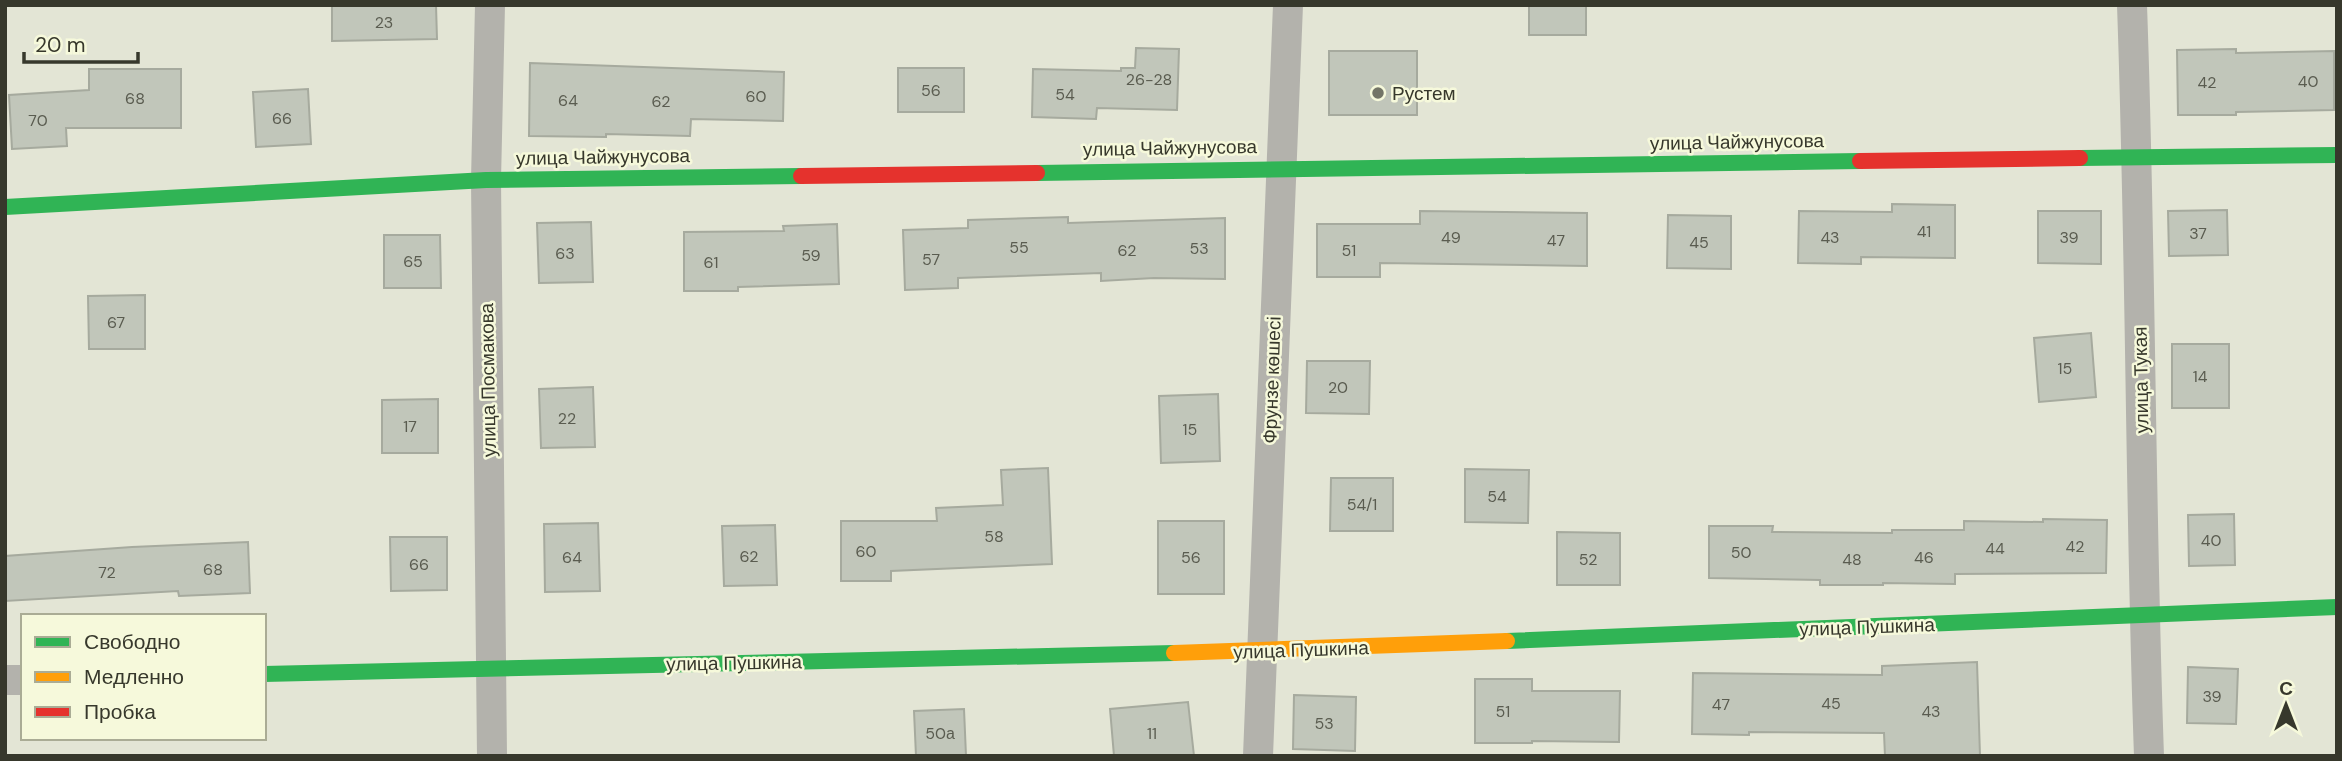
<svg xmlns="http://www.w3.org/2000/svg" width="2342" height="761" font-family="'DM Sans',sans-serif">
  <style>
    .building { fill: #c1c6ba; stroke: #a6aa9e; stroke-width: 2 }
    .lines { fill: none; stroke-linecap: round; stroke-linejoin: round }
    .street { stroke: #b3b2ac; stroke-width: 30 }
    .fast { stroke: #30b455; stroke-width: 16 }
    .slow { stroke: #ff9f0a; stroke-width: 16 }
    .jam { stroke: #e5322d; stroke-width: 16 }
    .poi-dot { fill: #737567; stroke: #f6f9db; stroke-width: 2.5 }
    .labels { text-anchor: middle; dominant-baseline: central; stroke-width: 5; stroke-linejoin: round; paint-order: stroke }
    .number-label { font-size: 16px; fill: #5a5c50 }
    .poi-label { font-size: 19px; fill: #37382c; stroke: #f6f9db; text-anchor: start }
    .street-label { font-size: 19px; fill: #37382c; stroke: #f6f9db }
  </style>
  <rect width="100%" height="100%" fill="#e3e5d5"/>
  <g class="building">
    <path d="M332,5H436L437,39L332,41Z"/>
    <rect x="1529" y="5" width="57" height="30"/>
    <path d="M1136,48L1179,49L1177,110L1097,108L1096,119L1032,117L1033,69L1121,71V68H1135Z"/>
    <path d="M2236,49V53L2334,51V110L2236,112V115H2178L2177,50Z"/>
    <rect x="1329" y="51" width="88" height="64"/>
    <path d="M530,63L784,72L783,121L691,119L690,136L606,134V137L529,136Z"/>
    <rect x="898" y="68" width="66" height="44"/>
    <path d="M89,69H181V128H66L67,146L12,149L9,95L89,90Z"/>
    <path d="M308,89L311,144L256,147L253,92Z"/>
    <path d="M1892,204L1955,205V258L1861,257V264L1798,263L1799,211L1892,212Z"/>
    <path d="M2227,210L2228,255L2169,256L2168,211Z"/>
    <path d="M1420,211L1587,213V266L1380,263V277H1317V224H1420Z"/>
    <path d="M2038,211H2101V264L2038,263Z"/>
    <path d="M1668,215L1731,216V269L1667,268Z"/>
    <path d="M1068,217V223L1225,218V279L1154,278L1101,281V273L958,278V288L905,290L903,230L968,228V220Z"/>
    <path d="M591,222L593,282L539,283L537,223Z"/>
    <path d="M837,224L839,284L738,287V291H684V232L784,231L783,226Z"/>
    <path d="M384,235H440L441,288H384Z"/>
    <path d="M145,295V349H89L88,296Z"/>
    <path d="M2091,333L2096,397L2039,402L2034,338Z"/>
    <rect x="2172" y="344" width="57" height="64"/>
    <path d="M1307,361H1370L1369,414L1306,413Z"/>
    <path d="M593,387L595,447L541,448L539,389Z"/>
    <path d="M1218,394L1220,461L1161,463L1159,396Z"/>
    <path d="M438,399V453H382V400Z"/>
    <path d="M1048,468L1052,564L891,571V581H841V521H937L936,508L1003,505L1001,470Z"/>
    <path d="M1465,469L1529,470L1528,523L1465,522Z"/>
    <path d="M1331,478H1393V531H1330Z"/>
    <path d="M2234,514L2235,565L2189,566L2188,515Z"/>
    <path d="M2043,519L2107,520L2106,573L1955,574V584L1883,583V585H1820V580L1709,578V526H1773L1772,532L1892,533V530H1964V521L2043,522Z"/>
    <rect x="1158" y="521" width="66" height="73"/>
    <path d="M598,523L600,591L545,592L544,524Z"/>
    <path d="M775,525L777,585L724,586L722,526Z"/>
    <path d="M1557,532L1620,533V585H1557Z"/>
    <path d="M390,537H447V590L391,591Z"/>
    <path d="M248,542L250,593L179,596L178,591L5,601V556L132,547Z"/>
    <path d="M1977,662L1980,756H1885L1884,733L1749,732V735L1692,734L1693,673L1882,675V666Z"/>
    <path d="M2188,667L2238,669L2236,724L2187,723Z"/>
    <path d="M1475,679H1532V691H1620L1619,742L1532,741V743H1475Z"/>
    <path d="M1294,695L1356,697L1355,751L1293,749Z"/>
    <path d="M1188,702L1194,756H1114L1110,709Z"/>
    <path d="M964,709L966,756H916L914,711Z"/>
  </g>
  <g class="lines">
    <g class="street">
      <path d="M490,5L486,180L492,756"/>
      <path d="M2132,5C2141,255 2140,506 2149,756"/>
      <path d="M5,680H23"/>
      <path d="M1258,756L1288,5"/>
    </g>
    <g class="fast">
      <path d="M2080,158L2337,155"/>
      <path d="M1037,173L1860,161"/>
      <path d="M5,207L486,180L801,176"/>
      <path d="M1507,641L2337,607"/>
      <path d="M264,674L1174,653"/>
    </g>
    <path class="slow" d="M1174,653L1507,641"/>
    <g class="jam">
      <path d="M1860,161L2080,158"/>
      <path d="M801,176L1037,173"/>
    </g>
  </g>
  <circle class="poi-dot" cx="1378" cy="93" r="7"/>
  <g class="labels">
    <g class="number-label">
      <text x="384" y="22">23</text>
      <text x="1149" y="79">26-28</text>
      <text x="2308" y="81">40</text>
      <text x="2207" y="82">42</text>
      <text x="931" y="90">56</text>
      <text x="1065" y="94">54</text>
      <text x="756" y="96">60</text>
      <text x="135" y="98">68</text>
      <text x="568" y="100">64</text>
      <text x="661" y="101">62</text>
      <text x="282" y="118">66</text>
      <text x="38" y="120">70</text>
      <text x="1924" y="231">41</text>
      <text x="2198" y="233">37</text>
      <text x="1451" y="237">49</text>
      <text x="1830" y="237">43</text>
      <text x="2069" y="237">39</text>
      <text x="1556" y="240">47</text>
      <text x="1699" y="242">45</text>
      <text x="1019" y="247">55</text>
      <text x="1199" y="248">53</text>
      <text x="1127" y="250">62</text>
      <text x="1349" y="250">51</text>
      <text x="565" y="253">63</text>
      <text x="811" y="255">59</text>
      <text x="931" y="259">57</text>
      <text x="413" y="261">65</text>
      <text x="711" y="262">61</text>
      <text x="116" y="322">67</text>
      <text x="2065" y="368">15</text>
      <text x="2200" y="376">14</text>
      <text x="1338" y="387">20</text>
      <text x="567" y="418">22</text>
      <text x="410" y="426">17</text>
      <text x="1190" y="429">15</text>
      <text x="1497" y="496">54</text>
      <text x="1362" y="504">54/1</text>
      <text x="994" y="536">58</text>
      <text x="2211" y="540">40</text>
      <text x="2075" y="546">42</text>
      <text x="1995" y="548">44</text>
      <text x="866" y="551">60</text>
      <text x="1741" y="552">50</text>
      <text x="749" y="556">62</text>
      <text x="572" y="557">64</text>
      <text x="1191" y="557">56</text>
      <text x="1924" y="557">46</text>
      <text x="1588" y="559">52</text>
      <text x="1852" y="559">48</text>
      <text x="419" y="564">66</text>
      <text x="213" y="569">68</text>
      <text x="107" y="572">72</text>
      <text x="2212" y="696">39</text>
      <text x="1831" y="703">45</text>
      <text x="1721" y="704">47</text>
      <text x="1503" y="711">51</text>
      <text x="1931" y="711">43</text>
      <text x="1324" y="723">53</text>
      <text x="940" y="733">50а</text>
      <text x="1152" y="733">11</text>
    </g>
    <g class="poi-label">
      <text x="1392" y="93">Рустем</text>
    </g>
    <g class="street-label">
      <text transform="translate(1737 142) rotate(-1)">улица Чайжунусова</text>
      <text transform="translate(1170 148) rotate(-1)">улица Чайжунусова</text>
      <text transform="translate(603 157) rotate(-1)">улица Чайжунусова</text>
      <text transform="translate(488 380) rotate(-91)">улица Посмакова</text>
      <text transform="translate(1272 380) rotate(-88)">Фрунзе көшесі</text>
      <text transform="translate(2141 380) rotate(-91)">улица Тукая</text>
      <text transform="translate(1867 627) rotate(-2)">улица Пушкина</text>
      <text transform="translate(1301 650) rotate(-2)">улица Пушкина</text>
      <text transform="translate(734 663) rotate(-1)">улица Пушкина</text>
    </g>
  </g>
  <rect width="2342" height="761" fill="none" stroke="#37382c" stroke-width="14"/>
  <rect x="21" y="614" width="245" height="126" fill="#f6f9db" stroke="#aaac95" stroke-width="2"/>
  <rect x="35" y="637" width="35" height="10" fill="#30b455" stroke="#aaac95" stroke-width="2"/>
  <text x="84" y="649" font-size="21" fill="#37382c">Свободно</text>
  <rect x="35" y="672" width="35" height="10" fill="#ff9f0a" stroke="#aaac95" stroke-width="2"/>
  <text x="84" y="684" font-size="21" fill="#37382c">Медленно</text>
  <rect x="35" y="707" width="35" height="10" fill="#e5322d" stroke="#aaac95" stroke-width="2"/>
  <text x="84" y="719" font-size="21" fill="#37382c">Пробка</text>
  <g transform="translate(2286 705)" stroke="#f6f9db" stroke-width="5" paint-order="stroke">
  <path d="M0-5L12 26L0 18L-12 26Z" fill="#37382c"/>
  <text y="-10" font-size="19" font-weight="bold" text-anchor="middle" fill="#37382c">С</text>
  </g>
  <path d="M24 52v10h114v-10" fill="none" stroke="#37382c" stroke-width="3.5"/>
  <text x="35" y="52" font-size="21" fill="#37382c" stroke="#f6f9db" stroke-width="5" paint-order="stroke">20 m</text>
</svg>
